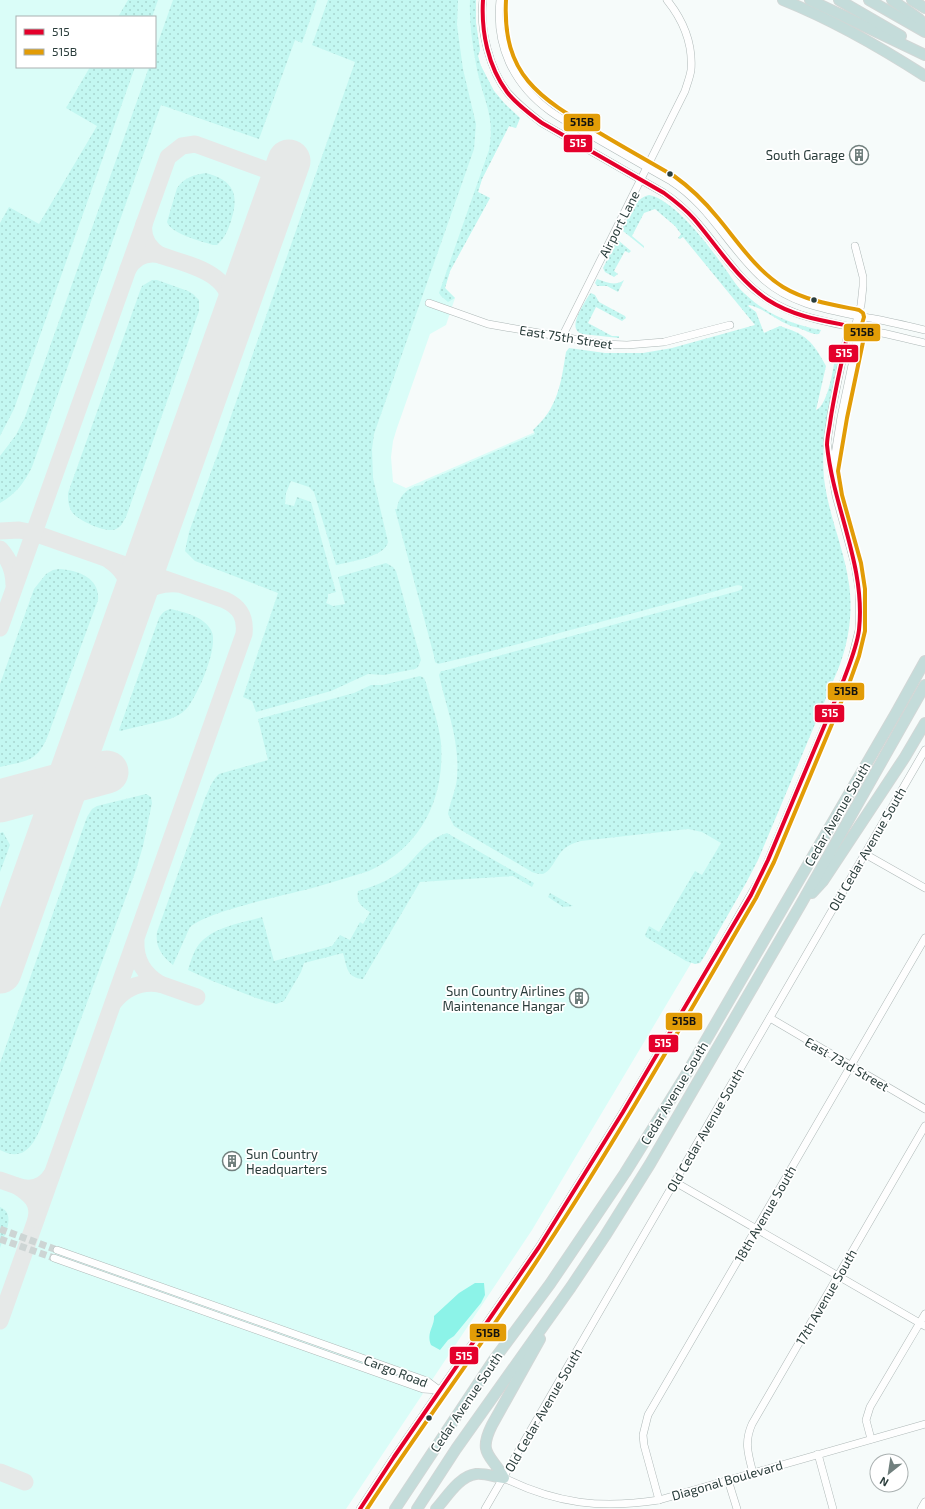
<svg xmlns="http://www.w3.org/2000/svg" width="925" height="1509" font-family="'Exo 2',sans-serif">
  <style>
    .built { fill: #dafdf8; fill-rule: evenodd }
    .green { fill: url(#green-dots) }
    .water { fill: #8cf3e8 }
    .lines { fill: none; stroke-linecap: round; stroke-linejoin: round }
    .taxiway { stroke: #e6e9e8; stroke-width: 17 }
    .runway { stroke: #e6e9e8; stroke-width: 43 }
    .minor-tunnel { stroke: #cdd5d4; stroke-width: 7; stroke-dasharray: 7 3.5; stroke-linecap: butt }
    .minor-casing { stroke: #aeb8b7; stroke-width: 8 }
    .highway-casing { stroke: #d1d7d6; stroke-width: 12 }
    .minor { stroke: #fefefe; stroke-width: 7 }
    .highway { stroke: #c4dcda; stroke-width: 10 }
    .bus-1-casing { stroke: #fff; stroke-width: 7 }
    .bus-2-casing { stroke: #fff; stroke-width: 7 }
    .bus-1 { stroke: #e4002b; stroke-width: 4 }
    .bus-2 { stroke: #e29c06; stroke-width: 4 }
    .bus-dot { fill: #2a3d3b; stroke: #fff; stroke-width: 1.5 }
    .labels { text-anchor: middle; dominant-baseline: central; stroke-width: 3.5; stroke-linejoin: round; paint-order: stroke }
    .poi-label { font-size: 13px; fill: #2a3d3b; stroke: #fff; text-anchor: end }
    .street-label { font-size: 13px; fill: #2a3d3b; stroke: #fff }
    .line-badge { stroke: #fff; stroke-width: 1.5 }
    .badge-label { font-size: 11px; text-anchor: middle; font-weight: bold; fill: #fff }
    .pale-badge-label { font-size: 11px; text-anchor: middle; font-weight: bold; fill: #111 }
  </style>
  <defs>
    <pattern id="green-dots" width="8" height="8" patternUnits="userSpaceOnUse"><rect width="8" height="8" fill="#c3f7f1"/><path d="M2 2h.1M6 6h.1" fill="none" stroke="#a8d5d0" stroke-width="1.8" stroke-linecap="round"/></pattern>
  </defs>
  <rect width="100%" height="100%" fill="#f6fbfa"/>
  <path class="built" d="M0,0H476V23L480,50L478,56L481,66L494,91L505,104L520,118L516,128L509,126L482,179L478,192L490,198L450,271L445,288L455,298L446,325L430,334L397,428L393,441L391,457L393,482L406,488L780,326L799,333L824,370L812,425L811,473L693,960L532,1230L346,1509H0ZM17,17H155V67H17Z"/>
  <g class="green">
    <path d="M128,0H158L152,17H118Z"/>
    <path d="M173,0H317L302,43L295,40L259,139L161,105L32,467C24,483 16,494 0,503V456L16,435L25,417L149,67H155V51Z"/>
    <path d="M328,0H458L457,25L459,40L463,69L476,124L474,149L374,434L372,449L373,478L388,542C385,557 349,562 336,565L314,492L309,487L291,481L286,493L285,504L294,506L297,497L311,502L336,592L328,594V598L326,603L333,606L345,604L338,577L386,563L393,567L396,571L421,660L418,667L415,669L384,675L368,674L331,691L256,712L252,701L243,697L278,593L195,561L185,551L189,532L222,442L355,62L312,45Z"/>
    <path d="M470,0H476V23L480,50L478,56L481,66L494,91L505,104L520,118L516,128L509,126L482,179L478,192L490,198L450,271L445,288L455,298L448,302L441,296L439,293L489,150C495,117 485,104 478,74C473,49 469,25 470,0Z"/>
    <path d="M90,67H135L14,409L0,436V223L9,207L39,224L97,126L66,108Z"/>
    <path d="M206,173C233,180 240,194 231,221C228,230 225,238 217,245H213C201,241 171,234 167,222L177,188C185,177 193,175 206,173Z"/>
    <path d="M649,195C675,200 711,248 726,270C732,278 737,287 745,294C766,314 793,325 821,330L819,334C813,335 807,331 801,329C797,327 793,327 789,325C775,319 763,308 749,305L748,306L756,312L764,333L780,326C806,335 812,340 826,366L816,410C827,407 834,368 835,356L840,352C832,394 820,435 824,478C828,514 844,548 849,584C853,612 849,641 839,667L758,860L746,883L704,957L700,963L695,964L686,961L646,937L645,935L649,926L659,932L695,871L702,875L721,843L702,832L688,829L581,841C573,843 566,846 561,852C556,858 550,873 542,874C539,874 535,873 532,872L454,826L448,814C450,802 456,790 457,778C460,740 447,711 439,675L441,671H443L738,591L742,589V586L738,585L488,652L438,664L435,662L434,656L395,509H397C398,496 410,485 423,485L425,482L535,434L533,430C558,408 561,383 566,352L569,348L605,353H643L672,348L755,325L683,237L680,239L678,238L681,234L675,226L655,209L644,213L632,236L644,246V248L623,231V227C630,215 635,198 649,195Z"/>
    <path d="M619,241L631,251L629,253L625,251L614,271L618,274L614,277L605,272L603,268L616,242Z"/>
    <path d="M597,279C607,282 614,287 624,280L618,292L607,286H597L595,283Z"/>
    <path d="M152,280H157L188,291L193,294L199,300V311L126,517C123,522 121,527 116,529C107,534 77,520 72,512C68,506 68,499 68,493L140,291L142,286Z"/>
    <path d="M591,293L595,295L599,302L625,316L626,318L622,321L596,307L588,323L612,336H619V338L582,334C566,329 584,304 589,295Z"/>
    <path d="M59,569C78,570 100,578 98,600L47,738C36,763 24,761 0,767V684L34,589L46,574L53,570Z"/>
    <path d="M171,609C186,613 203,616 211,630C220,645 198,694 188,707C183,713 177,716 170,719L120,731L119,730L159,618C162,613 165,610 171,609Z"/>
    <path d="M420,676L424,678L426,683C431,703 439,723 441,743C445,799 421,847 369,871C352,876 334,882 316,887C295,893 198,913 189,929L173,965C162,956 155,947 157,932L205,798C209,790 212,780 219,774L268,760L258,719L354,693L371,685H382Z"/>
    <path d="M146,794L151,797L152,803L143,846L136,870L41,1127C33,1146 23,1162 0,1150V1063L87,817L92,809L97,806Z"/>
    <path d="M3,832L10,845L0,872V833Z"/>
    <path d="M447,833L534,883L532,887L513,876L420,882L363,979C346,978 347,966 343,953L304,963L301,972L284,1001L276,1004L256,998L210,980L188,970C191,961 194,949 201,942C216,926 242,923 262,917L274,961L332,946L340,935L350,940L360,922L363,924L370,912C361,906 356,903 358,891C373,887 388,881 401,871C416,858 427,839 447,833Z"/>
    <path d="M550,893L573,906L563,907L548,897Z"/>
    <path d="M0,1207C17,1214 4,1236 0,1248Z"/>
  </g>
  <path class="water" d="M475,1283H484L485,1295L481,1303L454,1336L448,1340L440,1350L431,1345C426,1332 435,1326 434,1316L459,1293Z"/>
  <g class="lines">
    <g class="taxiway">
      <path d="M160,255C191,266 236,273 231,316C230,324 227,332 225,340"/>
      <path d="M128,269C135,257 147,252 160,255C148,248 142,238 144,224"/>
      <path d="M0,531L19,530L34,533L225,600C240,607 246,617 244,634L0,1321"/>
      <path d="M0,549C10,560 14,571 14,585"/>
      <path d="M110,561C136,578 130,603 122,628C135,602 143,582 177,584"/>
      <path d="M0,628L168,157L182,146L195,144L283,176"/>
      <path d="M160,984L197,997"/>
      <path d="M114,1002C126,987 142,981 160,984C145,975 135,960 136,941"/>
      <path d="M0,1180L17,1186"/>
      <path d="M36,1219C40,1203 30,1194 17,1186C31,1191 44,1187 52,1174"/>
      <path d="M0,1472L25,1482"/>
    </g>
    <g class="runway">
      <path d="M0,801L107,772"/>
      <path d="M0,972L289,161"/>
    </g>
    <g class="minor-tunnel">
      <path d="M0,1229L57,1250"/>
      <path d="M0,1239L54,1258"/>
    </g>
    <g class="minor-casing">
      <g id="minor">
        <path d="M483,0C479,28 490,71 508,93C518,104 530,114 542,123L664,193C698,215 717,251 744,280C780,317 824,321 872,331C889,334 907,339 925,343"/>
        <path d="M500,0C495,45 513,84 550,111C564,121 580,129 594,137C620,152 646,167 671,181C709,205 728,246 760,276C790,306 835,311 875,319C891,322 908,326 925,330"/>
        <path d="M429,303L488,324L603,344L627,345L664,342L730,325"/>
        <path d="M562,337L685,91C687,84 690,77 691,70C693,44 683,20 667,0"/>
        <path d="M833,467L841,417L857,341L855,327"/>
        <path d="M865,854L925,888"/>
        <path d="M770,1018L925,1109"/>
        <path d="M675,1182L925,1326"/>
        <path d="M57,1250L427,1381L439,1390"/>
        <path d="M54,1258L423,1389L439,1390"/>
        <path d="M871,1439L866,1420L870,1407L925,1314"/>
        <path d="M818,1454L833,1509"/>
        <path d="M753,1473C748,1454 744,1442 752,1424L925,1126"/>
        <path d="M504,1478C557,1504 601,1509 659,1500L925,1424"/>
        <path d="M728,1480L737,1509"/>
        <path d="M659,1500L644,1445L643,1435L648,1415L925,938"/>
        <path d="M360,1509L394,1457L539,1247L623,1112L704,976L762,875L850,666L859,630V589L855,565L836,496L827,443L831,414L847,337L855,327L861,305L863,286V277L855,246"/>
        <path d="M485,1509L925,750"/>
        <path d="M921,1509L925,1502"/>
      </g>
    </g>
    <g class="highway-casing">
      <g id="highway">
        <path d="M783,0C833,20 880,47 925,76"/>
        <path d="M810,0L925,55"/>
        <path d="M839,0L901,36"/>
        <path d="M869,0L925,32"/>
        <path d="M892,0L919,19L925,25"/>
        <path d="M912,0L925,8"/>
        <path d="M812,893L823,881L905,757L925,723"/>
        <path d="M395,1509L493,1361L550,1284L625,1173L684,1078L896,713L925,661"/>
        <path d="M417,1509L456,1449L571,1287L605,1236L650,1164L801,904L925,685"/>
        <path d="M436,1509C447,1497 459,1476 476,1474C485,1473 495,1477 504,1478C492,1455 477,1455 492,1425L540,1339"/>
      </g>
    </g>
    <use href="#minor" class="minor"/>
    <use href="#highway" class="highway"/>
    <g class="bus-1-casing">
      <path id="bus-1" d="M360,1509L394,1457L539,1247L623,1112L751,895L768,860L844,679C850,663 857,646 859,630C866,566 833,507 827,445C827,438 829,430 830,423C834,394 841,366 847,337L855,327C825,321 794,317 768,300C737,279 718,247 694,219C685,209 675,201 664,193L542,123C530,114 516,104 507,92C488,66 481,32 483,0"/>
    </g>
    <g class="bus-2-casing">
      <path id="bus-2" d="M367,1509C424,1422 487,1338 544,1250C619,1136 687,1016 756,898L774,862L850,681L859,656L865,631V589L861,563L842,495L838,471L847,418L863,342L861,327L864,317L863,313L859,310C834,305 806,301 783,287C756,270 738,242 718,218C705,202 691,188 674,176C648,161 623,147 598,132C539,98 502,75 506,0"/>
    </g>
    <use href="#bus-1" class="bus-1"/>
    <use href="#bus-2" class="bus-2"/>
  </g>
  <defs>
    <g id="building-ring" transform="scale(1)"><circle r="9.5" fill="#fff" stroke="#71807e" stroke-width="1.5"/><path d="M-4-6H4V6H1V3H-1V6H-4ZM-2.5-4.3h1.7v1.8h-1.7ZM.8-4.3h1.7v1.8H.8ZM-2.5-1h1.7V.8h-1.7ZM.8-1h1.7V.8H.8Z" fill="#71807e"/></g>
  </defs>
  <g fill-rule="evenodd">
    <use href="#building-ring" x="859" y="155"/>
    <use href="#building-ring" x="579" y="998"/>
    <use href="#building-ring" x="232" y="1161"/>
  </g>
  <g class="bus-dot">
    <circle cx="670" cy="174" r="3.5"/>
    <circle cx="814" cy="300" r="3.5"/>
    <circle cx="429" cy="1418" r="3.5"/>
  </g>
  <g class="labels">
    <g class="poi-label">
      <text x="845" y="155">South Garage</text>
      <text x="565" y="991">Sun Country Airlines<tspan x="565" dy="15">Maintenance Hangar</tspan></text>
      <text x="246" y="1154" text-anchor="start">Sun Country<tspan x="246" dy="15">Headquarters</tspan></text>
    </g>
    <g class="street-label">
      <text transform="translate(619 224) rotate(-63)">Airport Lane</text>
      <text transform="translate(566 337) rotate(9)">East 75th Street</text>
      <text transform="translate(837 814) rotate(-60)">Cedar Avenue South</text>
      <text transform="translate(867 849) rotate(-60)">Old Cedar Avenue South</text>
      <text transform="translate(847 1064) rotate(30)">East 73rd Street</text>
      <text transform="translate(674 1093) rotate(-59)">Cedar Avenue South</text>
      <text transform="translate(705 1130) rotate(-60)">Old Cedar Avenue South</text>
      <text transform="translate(765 1214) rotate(-60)">18th Avenue South</text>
      <text transform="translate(826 1297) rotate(-60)">17th Avenue South</text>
      <text transform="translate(396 1371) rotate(21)">Cargo Road</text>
      <text transform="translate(466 1402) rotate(-56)">Cedar Avenue South</text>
      <text transform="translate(543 1410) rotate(-60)">Old Cedar Avenue South</text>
      <text transform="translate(727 1480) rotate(-16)">Diagonal Boulevard</text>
    </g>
  </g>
  <g class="line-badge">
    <rect x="563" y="113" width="38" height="19" rx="4" fill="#e29c06"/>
    <rect x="563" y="134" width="30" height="19" rx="4" fill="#e4002b"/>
    <rect x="843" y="323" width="38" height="19" rx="4" fill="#e29c06"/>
    <rect x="828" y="344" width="31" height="19" rx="4" fill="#e4002b"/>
    <rect x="827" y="682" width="38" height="19" rx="4" fill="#e29c06"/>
    <rect x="814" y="704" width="31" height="19" rx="4" fill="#e4002b"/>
    <rect x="665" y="1012" width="38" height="19" rx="4" fill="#e29c06"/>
    <rect x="648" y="1034" width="31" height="19" rx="4" fill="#e4002b"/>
    <rect x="469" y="1323" width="38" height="19" rx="4" fill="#e29c06"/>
    <rect x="449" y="1346" width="30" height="19" rx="4" fill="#e4002b"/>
  </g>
  <g class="badge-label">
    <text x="578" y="147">515</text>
    <text x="844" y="357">515</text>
    <text x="830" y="717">515</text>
    <text x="663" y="1047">515</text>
    <text x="464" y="1360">515</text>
  </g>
  <g class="pale-badge-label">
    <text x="582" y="126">515B</text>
    <text x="862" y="336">515B</text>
    <text x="846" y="695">515B</text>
    <text x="684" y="1025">515B</text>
    <text x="488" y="1337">515B</text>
  </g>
  <rect x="16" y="16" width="140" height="52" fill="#ffffff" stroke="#aab1b1"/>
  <rect x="24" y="29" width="20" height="6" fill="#e4002b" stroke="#aab1b1"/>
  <text x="52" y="36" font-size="12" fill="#2a3d3b">515</text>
  <rect x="24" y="49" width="20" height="6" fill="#e29c06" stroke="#aab1b1"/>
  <text x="52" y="56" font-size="12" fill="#2a3d3b">515B</text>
  <g transform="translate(889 1473) rotate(210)"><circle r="19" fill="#ffffff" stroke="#aab1b1"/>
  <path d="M0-3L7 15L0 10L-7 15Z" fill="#71807e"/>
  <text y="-6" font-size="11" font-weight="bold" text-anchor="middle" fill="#2a3d3b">N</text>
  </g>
</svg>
